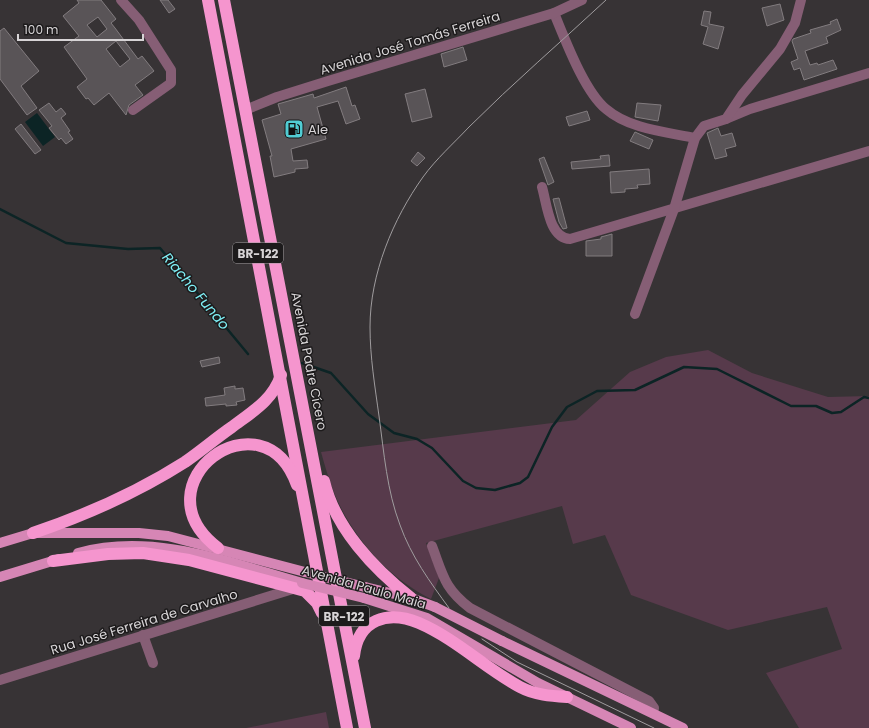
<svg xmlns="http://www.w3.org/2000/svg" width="869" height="728" font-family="Poppins,sans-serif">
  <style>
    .green { fill: #573a4b }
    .water { fill: #0c2425 }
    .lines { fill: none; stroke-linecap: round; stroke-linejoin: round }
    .stream { stroke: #0c2425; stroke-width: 2.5 }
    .building { fill: #595457; stroke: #827c7f; fill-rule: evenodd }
    .minor { stroke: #865e75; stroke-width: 10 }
    .major { stroke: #d686b5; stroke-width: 10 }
    .highway { stroke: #f595ce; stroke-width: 12 }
    .tram { stroke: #9f9c9e; stroke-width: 1 }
    .major-bridge { stroke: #d686b5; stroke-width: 10 }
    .labels { text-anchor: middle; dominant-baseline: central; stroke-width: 3; stroke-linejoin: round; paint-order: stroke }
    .shield { fill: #1d1b1c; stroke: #9f9c9e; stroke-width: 1 }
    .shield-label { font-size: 12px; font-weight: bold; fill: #d7d4d6 }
    .street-label { font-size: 13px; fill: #d7d4d6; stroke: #1d1b1c }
    .poi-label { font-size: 13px; fill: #d7d4d6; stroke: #1d1b1c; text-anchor: start }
    .water-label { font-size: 14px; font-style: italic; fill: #7ff1f7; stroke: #1d1b1c }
  </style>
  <rect width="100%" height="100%" fill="#373335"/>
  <g class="green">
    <path d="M708,350L752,373L828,397L869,396V728H799L766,673L842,649L827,607L728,630L631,595L605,535L573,544L562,506L426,543L439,578L431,599C389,578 353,538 335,495C329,481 325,466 321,452L576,420L630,372L666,357Z"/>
    <path d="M326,712L329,728H246Z"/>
  </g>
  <path class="water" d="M37,113L55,137L43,146L25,122Z"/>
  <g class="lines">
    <g class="stream">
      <path d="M0,209L66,243L128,249L160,248L248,354"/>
      <path d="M302,363L331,373L368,414L394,433L417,439L432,448L463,481L476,488L495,490L520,483L528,477L552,427L567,407L597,391L635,390L684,367L717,369L791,406H816L832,413L841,412L864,397L869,398"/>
    </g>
  </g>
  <g class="building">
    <path d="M77,0H101L116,19L111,23L115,28L138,59L142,56L154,71L135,85L143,95L129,105L126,115L109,93L94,105L88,98L86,99L77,87L87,79L64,47L79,36L63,16L79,3ZM98,17L107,29L97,37L87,25ZM116,41L130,59L120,67L106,49Z"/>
    <path d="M160,0H168L175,9L169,13Z"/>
    <path d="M780,4L784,20L767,26L762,8Z"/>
    <path d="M704,11L711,12L709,24L724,27L718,49L703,44L708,27L701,25Z"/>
    <path d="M837,19L841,30L826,37L828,43L805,51L810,65L817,63L818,65L833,60L837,69L804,80L800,68L794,70L791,62L798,59L792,41L793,39L811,33L810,30L831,24L830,22Z"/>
    <path d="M4,28L39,71L21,86L37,108L27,115L0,79V31Z"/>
    <path d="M463,47L467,60L444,67L441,54Z"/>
    <path d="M346,87L352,106L355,105L360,119L346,124L338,101L317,107L326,139L291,149L293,161L307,160L308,168L295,169V172L274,177L270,156H272L262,120L281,114L278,104L313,94L314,98Z"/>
    <path d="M425,89L432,117L412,122L405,94Z"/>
    <path d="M49,103L56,112L61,108L66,114L61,118L70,131L68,132L73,139L66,144L61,138L59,140L49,128L52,126L39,110Z"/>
    <path d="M637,103L661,105L658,121L635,117Z"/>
    <path d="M587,111L590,120L569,126L566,117Z"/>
    <path d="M21,124L41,150L35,154L15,129Z"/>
    <path d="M718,128L721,136L732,133L736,146L725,149L727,156L715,159L707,133Z"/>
    <path d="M635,132L653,140L649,149L630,141Z"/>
    <path d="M418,152L425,158L417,166L411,161Z"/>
    <path d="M609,155L610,166L572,169L571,162L601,159L600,156Z"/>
    <path d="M544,157L554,182L548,185L539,159Z"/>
    <path d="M649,169L650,184L637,185L638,188L625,189V192L611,193L610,172Z"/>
    <path d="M559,198L567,228L563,229L559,222L553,199Z"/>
    <path d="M612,234V256H586V241L601,239V237Z"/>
    <path d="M219,357L220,363L202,367L200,361Z"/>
    <path d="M235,386V389L243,388L245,400L236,402L237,405L226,406V404L206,406L205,398L225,395L224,388Z"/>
  </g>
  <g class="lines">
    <g class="minor">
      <path d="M121,0L139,20L171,70V83L133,110"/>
      <path d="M554,13C565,39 584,91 606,109C629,129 666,132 695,138"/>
      <path d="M245,110L277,97L328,81L554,13L582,0"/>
      <path d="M726,119L750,109L869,73"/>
      <path d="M542,187C547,204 549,238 570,239L869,151"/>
      <path d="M635,314L674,209L695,138L704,126L726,119L742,95L780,49L795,23L801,0"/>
      <path d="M432,546C443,575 444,588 470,608L649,701L654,708L653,713"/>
      <path d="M143,635L153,663"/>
      <path d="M0,680L296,588"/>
    </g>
    <g class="major">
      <path d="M0,543L33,533H139L168,536L305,572"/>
      <path d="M78,553C154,532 230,563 302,583"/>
      <path d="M0,577L59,559"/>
      <path d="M365,587L411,598L435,607"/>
      <path d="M364,598L427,618L538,683L631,728"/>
      <path d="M502,641L683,728"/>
    </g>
    <g class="highway">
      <path d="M208,0L347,728"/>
      <path d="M224,0L365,728"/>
      <path d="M324,481C335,528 374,569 411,598"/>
      <path d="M33,533C86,515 138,492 185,462C201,451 216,438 232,427C252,412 273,400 281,375"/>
      <path d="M218,548C134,484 263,389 297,485"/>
      <path d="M53,561L108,554L143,553L189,560L305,591L317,603L322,613"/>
      <path d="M354,656C358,619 388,610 419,623C456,639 485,668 520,687C535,695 551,696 567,697"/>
    </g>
    <g class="tram">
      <path d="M449,608C430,582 411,556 400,525C387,491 384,453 379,416C375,387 370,357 370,327C370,274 393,219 423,177C436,159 454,143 469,127C513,83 561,42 606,0"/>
      <path d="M482,639L517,662L654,728"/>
    </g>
    <g class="major-bridge">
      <path d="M305,572L365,587"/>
      <path d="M302,583L364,598"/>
      <path d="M435,607L502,641"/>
    </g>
  </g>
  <defs>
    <g id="fuel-square" transform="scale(1)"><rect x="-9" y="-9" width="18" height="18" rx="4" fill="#51ccd3" stroke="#1d1b1c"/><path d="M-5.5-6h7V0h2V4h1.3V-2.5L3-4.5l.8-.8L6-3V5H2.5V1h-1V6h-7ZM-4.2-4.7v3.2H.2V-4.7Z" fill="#111"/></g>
  </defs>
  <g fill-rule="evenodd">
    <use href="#fuel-square" x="294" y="129"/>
  </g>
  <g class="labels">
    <g class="shield">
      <rect x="233" y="243" width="50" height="20" rx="3"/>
      <rect x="319" y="606" width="50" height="20" rx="3"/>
    </g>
    <g class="shield-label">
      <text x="258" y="253">BR-122</text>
      <text x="344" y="616">BR-122</text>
    </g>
    <g class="street-label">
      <text transform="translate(410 43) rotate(-17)">Avenida José Tomás Ferreira</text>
      <text transform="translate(309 361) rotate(79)">Avenida Padre Cícero</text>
      <text transform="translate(364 587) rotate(16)">Avenida Paulo Maia</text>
      <text transform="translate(144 622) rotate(-17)">Rua José Ferreira de Carvalho</text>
    </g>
    <g class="poi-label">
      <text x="308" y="129">Ale</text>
    </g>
    <g class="water-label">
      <text transform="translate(196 291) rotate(50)">Riacho Fundo</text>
    </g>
  </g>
  <path d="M18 34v6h125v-6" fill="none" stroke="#d7d4d6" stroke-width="2"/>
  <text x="24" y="34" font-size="12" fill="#d7d4d6" stroke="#1d1b1c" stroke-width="3" paint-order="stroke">100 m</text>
</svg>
